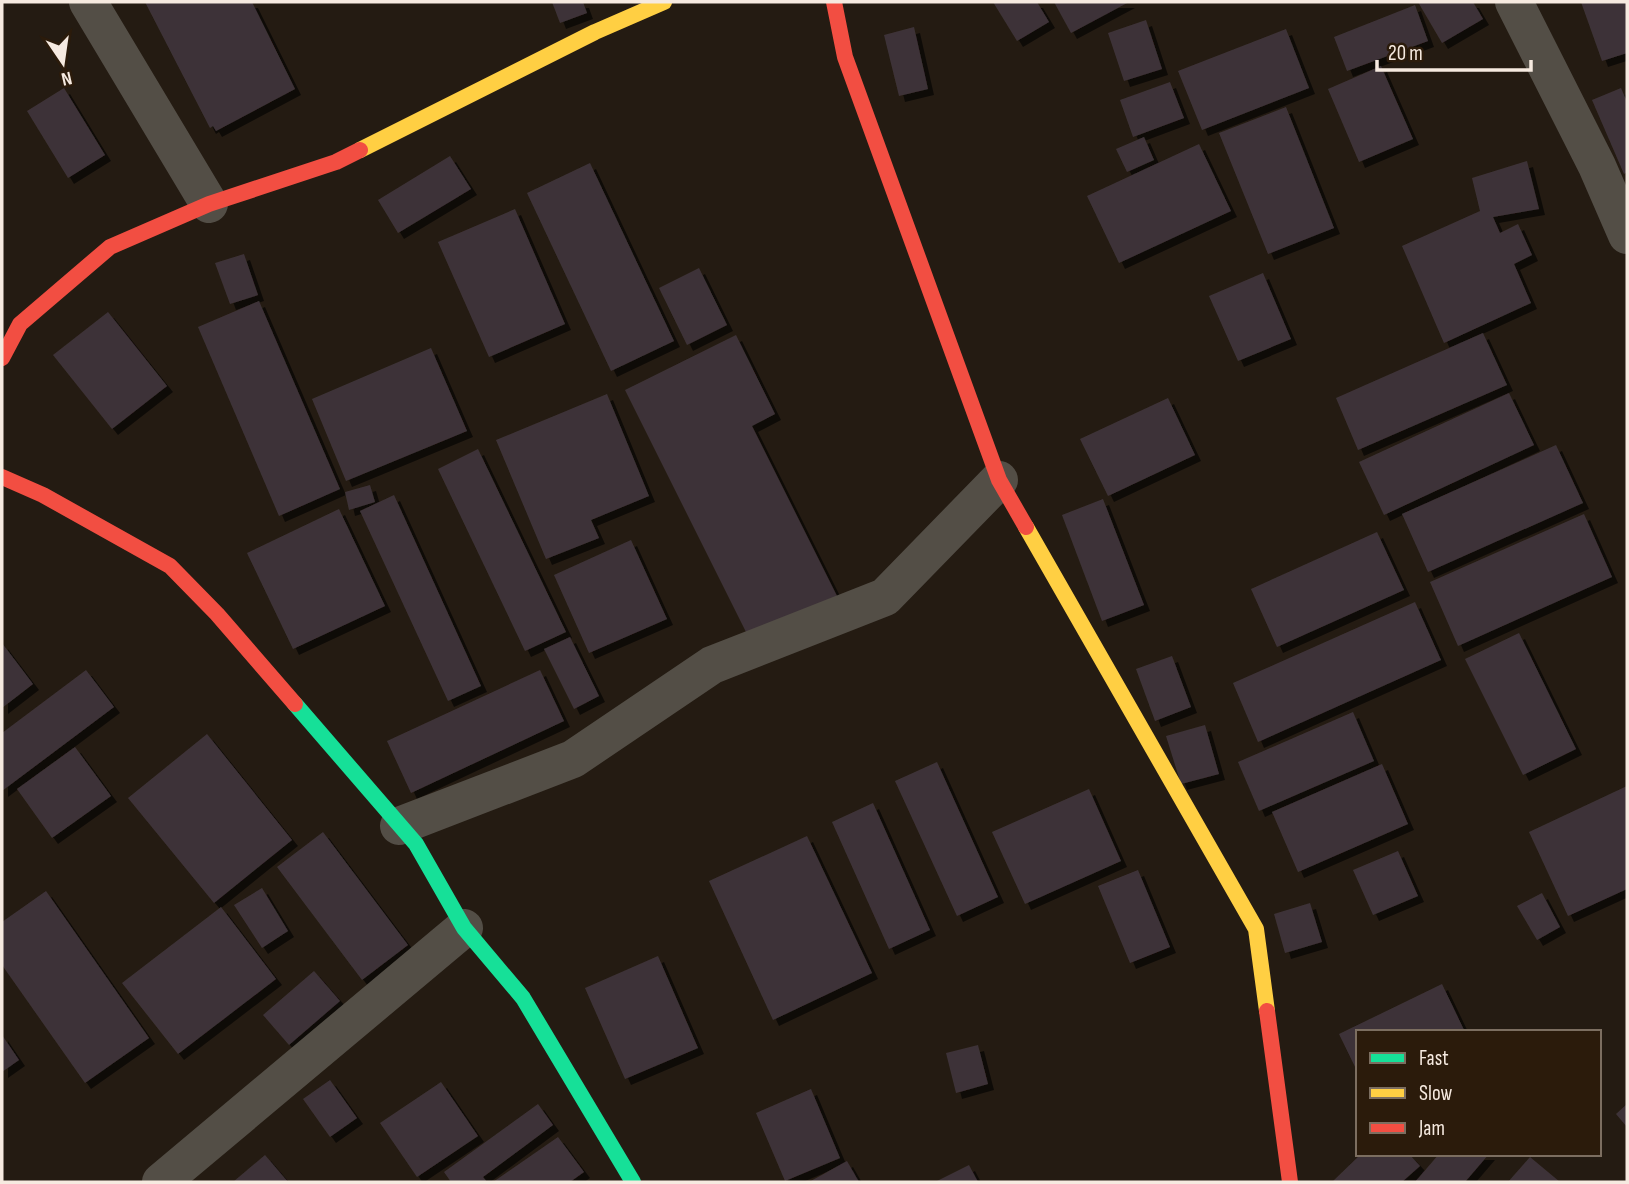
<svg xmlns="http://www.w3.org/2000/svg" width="1629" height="1184" font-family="'Sofia Sans Condensed',sans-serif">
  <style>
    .building { fill: #3e3337; filter: url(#shadow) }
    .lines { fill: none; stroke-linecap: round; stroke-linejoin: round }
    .street { stroke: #534e46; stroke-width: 38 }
    .fast { stroke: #16e098; stroke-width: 16 }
    .slow { stroke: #ffcf43; stroke-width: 16 }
    .jam { stroke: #f24e42; stroke-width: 16 }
  </style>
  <defs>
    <filter id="shadow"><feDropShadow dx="6" dy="6" stdDeviation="0" flood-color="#0009"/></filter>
  </defs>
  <rect width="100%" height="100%" fill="#241b12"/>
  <g class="building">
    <path d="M145,2H252L295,89L216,131L213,126L210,128Z"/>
    <path d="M552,2H583L587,13L560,23Z"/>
    <path d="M993,2H1037L1049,22L1017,41Z"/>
    <path d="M1054,2H1129L1071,33Z"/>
    <path d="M1418,2H1473L1483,19L1442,43Z"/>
    <path d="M1581,2H1627V53L1602,61Z"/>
    <path d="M1415,5L1428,41L1347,71L1334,37Z"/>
    <path d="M1146,20L1162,69L1124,81L1108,33Z"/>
    <path d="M914,27L928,89L899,96L884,35Z"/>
    <path d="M1286,29L1309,88L1202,130L1178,71Z"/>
    <path d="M1381,66L1413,139L1359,162L1328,89Z"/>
    <path d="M1170,82L1184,118L1133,137L1120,100Z"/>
    <path d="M64,88L105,155L68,178L27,111Z"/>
    <path d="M1621,88L1627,102V172L1624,174L1592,100Z"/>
    <path d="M1286,107L1334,228L1268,254L1219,133Z"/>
    <path d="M1144,137L1154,160L1127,172L1116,149Z"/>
    <path d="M1199,144L1231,211L1119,263L1087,196Z"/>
    <path d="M450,156L471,189L398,233L378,200Z"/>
    <path d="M1527,161L1539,209L1493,217L1500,233L1518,224L1532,255L1514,264L1531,303L1444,343L1402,246L1480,211L1472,178Z"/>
    <path d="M590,163L674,341L611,371L527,193Z"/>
    <path d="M515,209L565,324L489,357L438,242Z"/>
    <path d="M244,254L258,295L230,304L215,263Z"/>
    <path d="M699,268L727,325L687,345L659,288Z"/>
    <path d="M1263,273L1291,339L1238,361L1209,296Z"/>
    <path d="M259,301L340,489L279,516L198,327Z"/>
    <path d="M108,312L167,386L112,429L53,355Z"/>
    <path d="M1483,333L1507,385L1358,450L1336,398Z"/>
    <path d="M736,335L775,414L752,426L838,598L751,642L625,390Z"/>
    <path d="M431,348L467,431L346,481L312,399Z"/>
    <path d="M1509,393L1534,445L1384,515L1359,462Z"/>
    <path d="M607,394L649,496L591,520L599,538L546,559L496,440Z"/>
    <path d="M1168,398L1195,455L1108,496L1080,439Z"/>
    <path d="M1556,445L1583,503L1428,572L1402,514Z"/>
    <path d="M478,449L566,632L525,651L438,469Z"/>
    <path d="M370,485L375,502L349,510L345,492Z"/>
    <path d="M394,495L481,686L448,701L360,511Z"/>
    <path d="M1103,499L1144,605L1102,621L1062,515Z"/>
    <path d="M339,509L385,606L293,649L247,553Z"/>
    <path d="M1584,514L1612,577L1458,646L1430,582Z"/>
    <path d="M1377,532L1404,590L1277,647L1251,589Z"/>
    <path d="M631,540L667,619L589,653L554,575Z"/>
    <path d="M1415,602L1441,660L1258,742L1233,683Z"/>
    <path d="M1519,633L1576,749L1523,775L1465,659Z"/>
    <path d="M570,637L599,696L574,709L544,649Z"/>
    <path d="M2,643L33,684L2,708Z"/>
    <path d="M1172,656L1191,707L1155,721L1136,669Z"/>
    <path d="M86,670L114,707L2,791V733Z"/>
    <path d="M540,670L564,721L411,793L387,741Z"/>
    <path d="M1353,712L1374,761L1259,811L1238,762Z"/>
    <path d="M1205,725L1219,774L1181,784L1166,736Z"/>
    <path d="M207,734L292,840L214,903L128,798Z"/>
    <path d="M75,747L111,796L52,838L17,789Z"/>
    <path d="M937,762L998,897L957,916L895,781Z"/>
    <path d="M1382,764L1408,824L1298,872L1272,812Z"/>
    <path d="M1627,786V889L1568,916L1529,832Z"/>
    <path d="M1089,789L1121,861L1025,904L992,832Z"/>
    <path d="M873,803L930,930L889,949L832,822Z"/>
    <path d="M323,832L408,945L362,980L277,867Z"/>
    <path d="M807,836L872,973L773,1020L709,881Z"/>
    <path d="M1398,851L1418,896L1373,915L1353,870Z"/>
    <path d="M1138,870L1170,947L1130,963L1098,886Z"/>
    <path d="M262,888L288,931L262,948L234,905Z"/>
    <path d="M46,891L149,1038L85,1083L2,965V922Z"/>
    <path d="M1542,893L1560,927L1537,940L1517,906Z"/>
    <path d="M1310,903L1322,942L1285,953L1274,914Z"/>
    <path d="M221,907L276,979L178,1054L122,983Z"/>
    <path d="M658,956L698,1048L625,1079L585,988Z"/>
    <path d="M314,971L340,1001L289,1045L263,1015Z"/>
    <path d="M1442,984L1465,1032H1358V1073L1339,1034Z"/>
    <path d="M2,1035L19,1060L2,1072Z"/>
    <path d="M978,1045L988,1084L956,1093L946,1053Z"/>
    <path d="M330,1080L357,1118L330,1137L303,1099Z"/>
    <path d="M441,1082L478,1136L417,1177L380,1123Z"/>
    <path d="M811,1089L840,1158L785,1181L756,1113Z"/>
    <path d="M538,1104L553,1125L483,1177L487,1182H451L444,1172Z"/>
    <path d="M1627,1104V1127L1616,1114Z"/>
    <path d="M558,1137L584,1172L570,1182H493Z"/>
    <path d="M1361,1154H1409L1420,1166L1402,1182H1332Z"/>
    <path d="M1439,1154H1489L1465,1182H1415Z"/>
    <path d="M265,1155L288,1182H233Z"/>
    <path d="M1530,1157L1560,1182H1508Z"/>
    <path d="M847,1161L859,1182H809Z"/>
    <path d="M969,1165L978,1182H935Z"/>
  </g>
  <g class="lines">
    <g class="street">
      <path d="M88,2L209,204"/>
      <path d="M1514,2L1597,166L1627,235"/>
      <path d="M399,826L573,759L712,665L885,597L999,480"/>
      <path d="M161,1182L464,928"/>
    </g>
    <path class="fast" d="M295,704L416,844L464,928L523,998L633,1182"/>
    <g class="slow">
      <path d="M360,150L595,32L664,2"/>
      <path d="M1026,527L1256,929L1267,1011"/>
    </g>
    <g class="jam">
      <path d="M834,2L845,57L999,480L1026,527"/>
      <path d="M2,358L20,324L110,247L209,204L336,162L360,150"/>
      <path d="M2,477L43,495L170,566L217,614L295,704"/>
      <path d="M1267,1011L1290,1182"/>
    </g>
  </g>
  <rect width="1629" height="1184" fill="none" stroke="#f6eae0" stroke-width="7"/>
  <rect x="1356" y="1030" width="245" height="126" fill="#2b1b0b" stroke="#7c6e60" stroke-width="2"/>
  <rect x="1370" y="1053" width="35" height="10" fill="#16e098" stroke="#7c6e60" stroke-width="2"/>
  <text x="1419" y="1065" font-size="21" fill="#f6eae0">Fast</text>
  <rect x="1370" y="1088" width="35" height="10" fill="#ffcf43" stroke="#7c6e60" stroke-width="2"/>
  <text x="1419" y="1100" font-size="21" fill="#f6eae0">Slow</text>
  <rect x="1370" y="1123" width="35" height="10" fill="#f24e42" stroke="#7c6e60" stroke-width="2"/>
  <text x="1419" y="1135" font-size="21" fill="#f6eae0">Jam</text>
  <g transform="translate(63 63) rotate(167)" stroke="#2b1b0b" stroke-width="5" paint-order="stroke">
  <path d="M0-5L12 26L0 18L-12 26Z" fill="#f6eae0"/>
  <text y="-10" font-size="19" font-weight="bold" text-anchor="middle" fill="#f6eae0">N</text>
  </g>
  <path d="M1377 60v10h154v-10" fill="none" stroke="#f6eae0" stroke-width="3.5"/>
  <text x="1388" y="60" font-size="21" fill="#f6eae0" stroke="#2b1b0b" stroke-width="5" paint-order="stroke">20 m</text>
</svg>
